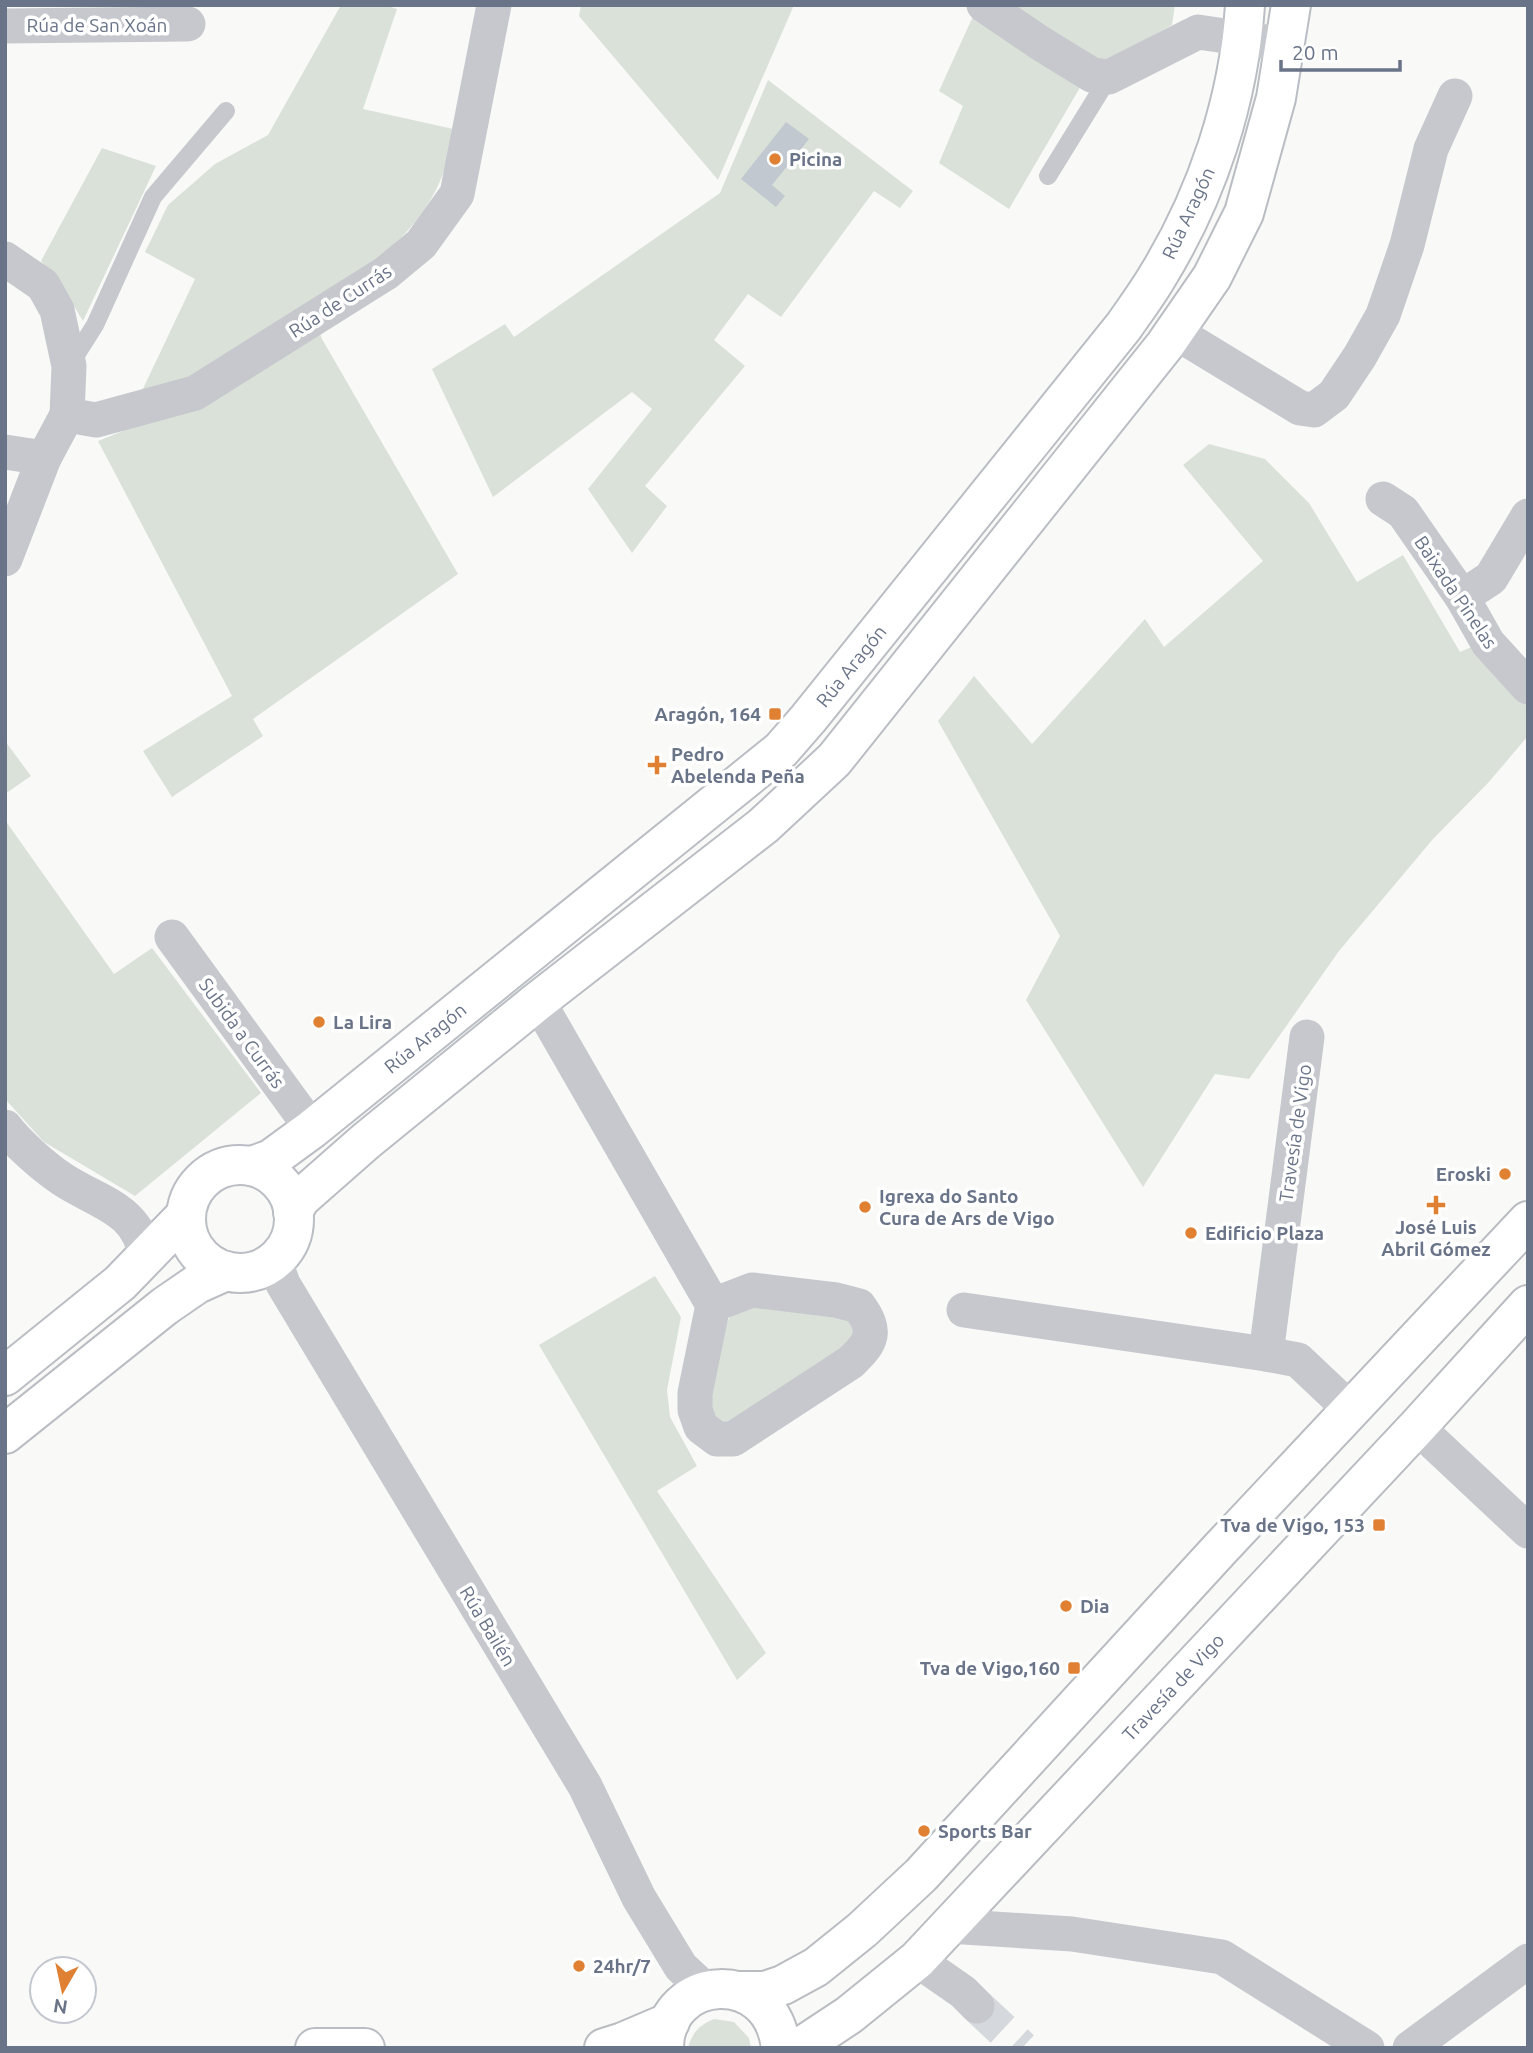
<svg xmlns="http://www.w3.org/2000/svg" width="1533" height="2053" font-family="Ubuntu,sans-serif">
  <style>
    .green { fill: #dae1d9 }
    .water { fill: #c2c8cf }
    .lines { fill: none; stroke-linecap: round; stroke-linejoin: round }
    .minor-tunnel { stroke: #d5d8dc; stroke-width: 35; stroke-dasharray: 35 18; stroke-linecap: butt }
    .secondary-casing { stroke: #babec4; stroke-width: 42 }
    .primary-casing { stroke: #b9bcc1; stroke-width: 42 }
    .service { stroke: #c6c8cd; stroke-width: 18 }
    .minor { stroke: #c6c8cd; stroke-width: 35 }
    .secondary { stroke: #fff; stroke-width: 38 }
    .primary { stroke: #fff; stroke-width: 38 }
    .poi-dot { fill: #df8032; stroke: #fff; stroke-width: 2.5 }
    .labels { text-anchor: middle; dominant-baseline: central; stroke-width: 7; stroke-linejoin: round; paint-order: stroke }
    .street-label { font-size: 19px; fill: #6a7488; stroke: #fff }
    .poi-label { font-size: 19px; font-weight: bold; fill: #6a7488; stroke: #fff; text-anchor: start }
  </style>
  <rect width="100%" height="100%" fill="#f9faf8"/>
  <g class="green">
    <path d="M341,5H385L397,9L363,109L458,130C451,149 445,172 436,190C407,246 360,271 310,304L322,339L458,574L253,719L263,736L172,797L143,751L232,696L98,441L123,431L195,279L145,252L168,205L215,164L268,135Z"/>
    <path d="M581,5H794L718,180L579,16Z"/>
    <path d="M1012,5H1175L1172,25L1103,64Z"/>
    <path d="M974,14L1085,79L1009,209L939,163L963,106L939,91Z"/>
    <path d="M768,80L913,191L900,208L874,191L781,317L748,294L714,340L745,366L645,486L667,506L632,553L588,489L652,409L632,392L493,497L432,369L505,324L514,337L720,193Z"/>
    <path d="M102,148L156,166L83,321L60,283L41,261Z"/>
    <path d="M1209,444L1265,459L1309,503L1357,582L1403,555L1460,652L1476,645L1528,702V736L1488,783L1433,839L1339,951L1249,1079L1215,1074L1143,1187L1026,1000L1060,936L938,721L974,676L1032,744L1145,619L1164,647L1263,561L1183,465Z"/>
    <path d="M5,741L31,776L5,794Z"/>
    <path d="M5,820L114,974L152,948L261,1093L135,1196L44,1142L5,1099Z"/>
    <path d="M655,1276L681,1317L667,1390L670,1417L697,1466L657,1491L766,1653L737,1680L539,1345Z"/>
    <path d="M754,1301L847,1315L856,1333L849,1348L736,1426L718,1423L708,1403L726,1323L736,1308Z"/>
    <path d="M714,2019L734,2022L749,2038L751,2048H688C692,2033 699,2025 714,2019Z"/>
  </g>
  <path class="water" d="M786,122L809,139L772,185L785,196L776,207L741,179Z"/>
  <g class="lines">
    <path class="minor-tunnel" d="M977,2006L1022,2048"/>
    <g class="secondary-casing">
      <g id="secondary">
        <circle cx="240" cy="1219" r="54"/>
        <path d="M252,1166L271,1159L312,1129L781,750L808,719L1124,326C1135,310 1147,294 1157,277C1207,196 1239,100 1245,5"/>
        <path d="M293,1212L300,1199L366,1141L538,1001L763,826L834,760L1165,345L1212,277L1244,213L1276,98L1291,5"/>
        <path d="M5,1376L120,1283L186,1215"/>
        <path d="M5,1434L165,1306L197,1284L226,1271"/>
        <path d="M315,2048H365"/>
      </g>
    </g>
    <g class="primary-casing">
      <g id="primary">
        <path d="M738,1991H765L783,1985L816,1967L862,1930L921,1875L1220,1549L1528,1221"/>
        <path d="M604,2048L623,2042L670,2022"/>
        <path d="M664,2048C664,1974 772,1965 781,2048"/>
        <path d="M799,2048L849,2015L917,1960L1417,1427L1528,1305"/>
      </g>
    </g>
    <g class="service">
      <path d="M1048,176L1109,77"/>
      <path d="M71,363L95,325L153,197L226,111"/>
    </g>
    <g class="minor">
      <path d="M984,5L1040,43L1092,75L1109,77L1198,32L1286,45"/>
      <path d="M5,26L188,24"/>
      <path d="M5,259L43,285L57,310L69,366L67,415"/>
      <path d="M1175,332L1300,408L1314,410L1334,395L1360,356L1383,315L1407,245L1431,149L1455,96"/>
      <path d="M5,452L44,458"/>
      <path d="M1383,499L1403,512L1462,597L1488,643L1528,687"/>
      <path d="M5,559L44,458L67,415L96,420L195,393L386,273L421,244L457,194L494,5"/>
      <path d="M1462,597L1491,578L1528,516"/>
      <path d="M172,937L312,1129"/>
      <path d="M538,1001L713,1305L695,1393V1410L701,1427L717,1439H733L851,1362C873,1341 877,1331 859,1306L836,1300L752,1290L713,1305"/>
      <path d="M1307,1037L1266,1354L1298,1360L1352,1411"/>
      <path d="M5,1127C18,1144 44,1167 62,1179C98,1203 139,1208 146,1258"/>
      <path d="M278,1257V1270L283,1284L585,1786L639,1898L681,1967L707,1991"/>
      <path d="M964,1310L1266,1354"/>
      <path d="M1417,1427L1528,1531"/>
      <path d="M948,1926L1072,1934L1222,1957L1367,2048"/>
      <path d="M917,1960L963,1992L977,2006"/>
      <path d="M1410,2048L1528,1961"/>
    </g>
    <use href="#secondary" class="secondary"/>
    <use href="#primary" class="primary"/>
  </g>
  <g class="poi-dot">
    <circle cx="775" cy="159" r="7"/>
    <rect x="768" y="707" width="14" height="14" rx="3.5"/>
    <path d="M653.5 754.5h7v7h7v7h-7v7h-7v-7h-7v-7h7z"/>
    <circle cx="319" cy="1022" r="7"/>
    <circle cx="1505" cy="1174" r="7"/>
    <path d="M1432.5 1194.5h7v7h7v7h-7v7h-7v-7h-7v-7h7z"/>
    <circle cx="865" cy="1207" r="7"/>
    <circle cx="1191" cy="1233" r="7"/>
    <rect x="1372" y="1518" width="14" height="14" rx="3.5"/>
    <circle cx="1066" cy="1606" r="7"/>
    <rect x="1067" y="1661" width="14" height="14" rx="3.5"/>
    <circle cx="924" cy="1831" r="7"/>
    <circle cx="579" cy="1966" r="7"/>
  </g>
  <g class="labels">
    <g class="street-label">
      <text x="97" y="25">Rúa de San Xoán</text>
      <text transform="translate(1188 213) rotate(-65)">Rúa Aragón</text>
      <text transform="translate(340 301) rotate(-33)">Rúa de Currás</text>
      <text transform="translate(1456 592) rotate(56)">Baixada Pinelas</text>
      <text transform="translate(851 666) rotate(-51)">Rúa Aragón</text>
      <text transform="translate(242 1033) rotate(54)">Subida a Currás</text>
      <text transform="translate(425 1038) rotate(-39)">Rúa Aragón</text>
      <text transform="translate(1295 1133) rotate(-82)">Travesía de Vigo</text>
      <text transform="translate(488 1626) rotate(59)">Rúa Bailén</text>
      <text transform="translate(1173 1687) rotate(-47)">Travesía de Vigo</text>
    </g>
    <g class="poi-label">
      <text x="789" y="159">Picina</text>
      <text x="761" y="714" text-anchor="end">Aragón, 164</text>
      <text x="671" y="754">Pedro<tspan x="671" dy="22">Abelenda Peña</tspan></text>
      <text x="333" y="1022">La Lira</text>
      <text x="1491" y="1174" text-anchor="end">Eroski</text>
      <text x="879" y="1196">Igrexa do Santo<tspan x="879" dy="22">Cura de Ars de Vigo</tspan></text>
      <text x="1436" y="1227" text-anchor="middle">José Luis<tspan x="1436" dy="22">Abril Gómez</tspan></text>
      <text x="1205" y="1233">Edificio Plaza</text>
      <text x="1365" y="1525" text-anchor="end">Tva de Vigo, 153</text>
      <text x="1080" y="1606">Dia</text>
      <text x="1060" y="1668" text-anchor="end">Tva de Vigo,160</text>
      <text x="938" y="1831">Sports Bar</text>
      <text x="593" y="1966">24hr/7</text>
    </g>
  </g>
  <rect width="1533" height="2053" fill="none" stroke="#6a7488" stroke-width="14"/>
  <g transform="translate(63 1990) rotate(189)"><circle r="33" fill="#ffffff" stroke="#c3c7cf" stroke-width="2"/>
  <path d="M0-5L12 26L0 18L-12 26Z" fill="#df8032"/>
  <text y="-10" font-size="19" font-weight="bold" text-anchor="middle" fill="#6a7488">N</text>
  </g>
  <path d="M1281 60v10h119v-10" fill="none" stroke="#6a7488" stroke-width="3.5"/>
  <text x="1292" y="60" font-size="21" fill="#6a7488" stroke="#ffffff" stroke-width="5" paint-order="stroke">20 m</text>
</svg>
